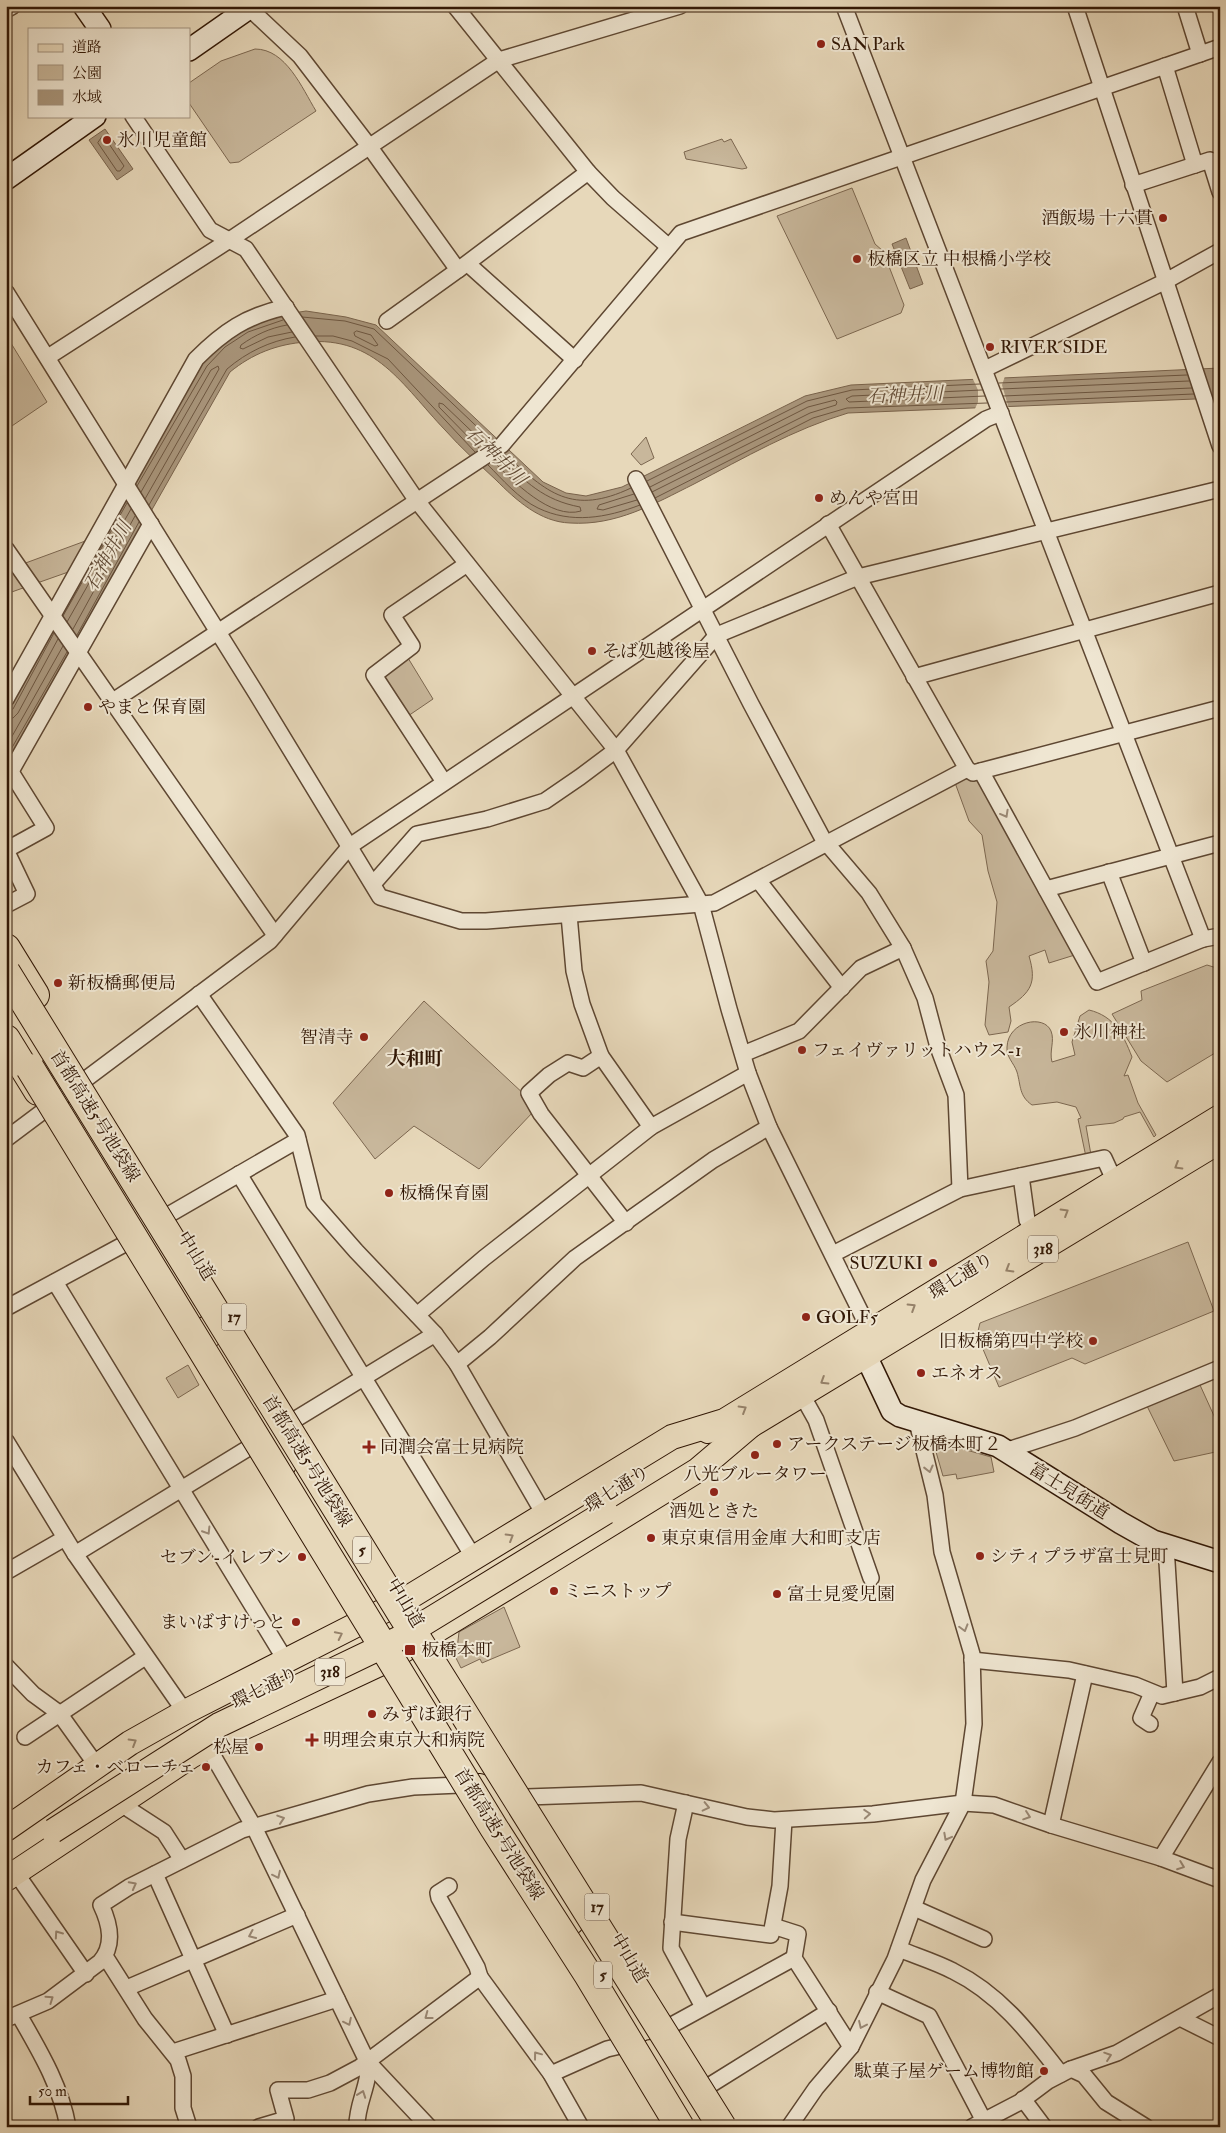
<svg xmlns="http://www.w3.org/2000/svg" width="1226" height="2133" font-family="'IM FELL Double Pica','Noto Serif JP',serif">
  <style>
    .green { fill: #c8b79b; stroke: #7c6750 }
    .water { fill: #a9967c; stroke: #79634c }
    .pier { fill: #e7d8ba }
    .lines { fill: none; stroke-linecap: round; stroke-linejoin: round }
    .shore { stroke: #6d5640; stroke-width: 1 }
    .street-casing { stroke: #5e4732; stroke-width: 18 }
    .secondary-casing { stroke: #311705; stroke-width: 24 }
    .primary-casing { stroke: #311705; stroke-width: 26 }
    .highway-casing { stroke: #311705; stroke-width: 30 }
    .street { stroke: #efe6d2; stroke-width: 15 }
    .secondary { stroke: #efe6d2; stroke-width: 21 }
    .primary { stroke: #e7d8ba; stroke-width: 24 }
    .highway { stroke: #e7d8ba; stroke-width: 28 }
    .primary-bridge-casing { stroke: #311705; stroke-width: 26; stroke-linecap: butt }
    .highway-bridge-casing { stroke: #311705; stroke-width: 30; stroke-linecap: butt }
    .primary-bridge { stroke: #e7d8ba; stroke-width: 24 }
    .highway-bridge { stroke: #e7d8ba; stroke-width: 28 }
    .oneway { stroke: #9a8976 }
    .oneway2 { stroke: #958169 }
    .poi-dot { fill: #8f2418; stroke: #efe6d2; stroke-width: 2 }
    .labels { text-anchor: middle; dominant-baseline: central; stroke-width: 4; stroke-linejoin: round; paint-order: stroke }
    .shield { fill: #efe6d2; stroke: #6a5542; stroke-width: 1 }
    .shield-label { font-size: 16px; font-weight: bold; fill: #311705 }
    .poi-label { font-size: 18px; fill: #311705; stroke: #efe6d2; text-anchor: start }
    .street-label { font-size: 18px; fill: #311705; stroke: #efe6d2 }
    .water-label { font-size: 19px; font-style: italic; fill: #614a35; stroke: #efe6d2 }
    .neighbourhood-label { font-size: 19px; font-weight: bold; fill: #311705; stroke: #efe6d2 }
  </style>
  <rect width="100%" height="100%" fill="#e7d8ba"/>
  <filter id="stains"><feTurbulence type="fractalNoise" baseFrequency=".004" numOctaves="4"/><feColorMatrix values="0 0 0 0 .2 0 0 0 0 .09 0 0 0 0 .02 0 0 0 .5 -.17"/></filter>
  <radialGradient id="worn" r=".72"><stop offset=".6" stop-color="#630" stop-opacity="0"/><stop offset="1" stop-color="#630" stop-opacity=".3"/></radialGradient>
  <g class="green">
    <path d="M255,49C286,49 302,88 316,111L239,162L230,163L189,103V83L221,61Z"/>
    <path d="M722,139L724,142L731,139L747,168L742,169L686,159L684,152Z"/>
    <path d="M852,188L875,244L883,251L904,305L901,313L837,339L777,216Z"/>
    <path d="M6,335L47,402L6,430Z"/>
    <path d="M646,437L654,458L641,465L631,454Z"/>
    <path d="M88,540L74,570L6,594V561L12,568Z"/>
    <path d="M408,658L433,699L408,716L382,676Z"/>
    <path d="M969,775L978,776L1078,954L1049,963L1045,950L1029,956C1037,983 1031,992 1009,1007L1011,1021L1008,1032L989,1035L985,1025L989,982L986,961L993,951L997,902L988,871L982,835L969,821L954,780Z"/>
    <path d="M1207,965L1220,969V1050L1167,1082L1141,1061L1112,1014L1142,1000L1141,991Z"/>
    <path d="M424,1001L526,1096L534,1111L479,1169L414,1126L375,1159L333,1103Z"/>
    <path d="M1089,1010C1114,1016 1123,1034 1132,1057L1124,1076L1128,1075L1138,1103L1156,1135L1154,1137L1140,1112L1124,1117L1123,1119L1114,1123L1086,1126L1091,1155L1086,1157L1078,1119L1081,1118L1076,1107L1057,1102L1032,1105C1019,1096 1021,1086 1017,1072C1014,1063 1006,1057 1007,1047C1008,1021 1044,1014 1051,1031C1055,1041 1049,1051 1052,1062L1075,1055L1072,1042L1080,1016Z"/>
    <path d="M1188,1242L1214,1311L1085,1364L1072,1358L999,1387L977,1335L980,1323Z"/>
    <path d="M188,1365L199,1385L178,1398L166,1378Z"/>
    <path d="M1200,1385L1220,1429V1451L1174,1461L1147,1406Z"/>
    <path d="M938,1442L991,1457L994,1472L957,1479L956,1474L943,1476L934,1445Z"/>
    <path d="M504,1607L520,1647L482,1663L480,1659L461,1668L456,1658L459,1632Z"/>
  </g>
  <g class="water">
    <path d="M105,129L133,169L117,180L89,140Z"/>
    <path d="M906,238L923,284L910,289L892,244Z"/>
    <path d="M306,311L346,317L376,325L543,482L566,493L586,496L622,487L805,396L851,385L1220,368V398L848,413C794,429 744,458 694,484C654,504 616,526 570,523C540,522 516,500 496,480C479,464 461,448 445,430C402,385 376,336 306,342C277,344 252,354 230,372L6,767V711L69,596L203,363C236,329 259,318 306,311Z"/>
  </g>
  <path class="pier" d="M1005,376L1002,385L1009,409L974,411L978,402V390L972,377Z"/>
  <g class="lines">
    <g class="shore">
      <path d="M102,137L105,138L124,166L120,171H117L98,143Z"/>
      <path d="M302,317L345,321L374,329L492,441"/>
      <path d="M287,325C270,328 255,335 241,345L240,348L243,349L268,337L292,332"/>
      <path d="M357,331L371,335L378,345L375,346L355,336L354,333Z"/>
      <path d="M315,336H333L352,341L388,359L475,452"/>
      <path d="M999,383L1187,375"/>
      <path d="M1001,389L1189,381"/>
      <path d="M982,390L852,396L846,399L849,402L985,396"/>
      <path d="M1003,396L1192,388"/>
      <path d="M1006,402L1194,394"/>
      <path d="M480,449L439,407V403L443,404L486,445"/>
      <path d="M505,454C547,493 572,516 631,488"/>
      <path d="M493,461C513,481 551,520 581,511L580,507C543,500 526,482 500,457"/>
      <path d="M488,465C502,479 519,499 538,508C571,524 606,518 640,505"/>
      <path d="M647,481L807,401L852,390L980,384"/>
      <path d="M137,486L207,366L225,347L248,332L283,320"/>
      <path d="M650,487L808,407L835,400L837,402L836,405L810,413L652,492"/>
      <path d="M141,492L211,370L218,366L219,369L145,499"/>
      <path d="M634,494L599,505L597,509L603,510L637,500"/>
      <path d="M655,498L813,418L847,408L987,403"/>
      <path d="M149,505L227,369C247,352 270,341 295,337"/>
      <path d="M63,616L127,503"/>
      <path d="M67,622L131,509"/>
      <path d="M73,629L135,516"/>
      <path d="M77,635L139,522"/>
      <path d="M6,712L13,709L54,633"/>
      <path d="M6,719L13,718L18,713L58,639"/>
      <path d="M6,747L63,646"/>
      <path d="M6,758L67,652"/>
    </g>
    <g class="street-casing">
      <g id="street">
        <path d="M455,6L588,172"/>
        <path d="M844,6L1203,939"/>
        <path d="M1075,6L1220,446"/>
        <path d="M249,8L300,56L369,146L458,270L588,172L613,198L669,247"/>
        <path d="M6,10L13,6"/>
        <path d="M1200,54L1220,47"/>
        <path d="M1165,66L1195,165"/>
        <path d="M133,116L210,230L246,249L417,501L616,750L701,904L729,1009L748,1073L769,1127L871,1333"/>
        <path d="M1133,185L1210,160L1220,192"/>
        <path d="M468,264L575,360"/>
        <path d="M6,292L256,693L380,897L461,921H486L714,903L967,769"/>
        <path d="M387,321L458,270"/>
        <path d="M48,357L228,241L499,60L680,6"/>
        <path d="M985,369L1166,281L1220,251"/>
        <path d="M636,479L751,704L823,839L869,893L903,948L925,998L938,1047L956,1095L960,1189"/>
        <path d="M828,524L967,769L973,773L1220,708"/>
        <path d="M6,549L275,935"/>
        <path d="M914,677L1220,593"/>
        <path d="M6,699L196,359C224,331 246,316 286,307"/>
        <path d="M113,701L502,445L681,233L1200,54L1185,6"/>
        <path d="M981,771L1097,982L1203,939L1220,936"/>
        <path d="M6,780L151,524"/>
        <path d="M444,782L374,675L412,646L392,615L467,564"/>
        <path d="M1109,872L1144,963"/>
        <path d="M758,880L842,988"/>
        <path d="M373,884L417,834L487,819L545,801L580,777L616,750L717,635L858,577L1220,489"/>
        <path d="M1046,889L1220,843"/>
        <path d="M6,905L27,894L6,850L46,828L11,772"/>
        <path d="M569,915L574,971L582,1004L601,1056L651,1127"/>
        <path d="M199,994L297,1135L314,1203L356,1251L435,1334L457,1364L545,1516"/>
        <path d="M743,1054L799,1031L861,968L903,948"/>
        <path d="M601,1056L583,1068L568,1063L549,1075L529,1093L541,1114L626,1223"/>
        <path d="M6,1139L270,941L350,846L986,419L1001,413"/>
        <path d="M239,1174L474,1558"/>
        <path d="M1021,1176L1027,1220L1034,1231"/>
        <path d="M170,1214L298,1140"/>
        <path d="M833,1254L960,1189L1104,1158L1115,1182"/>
        <path d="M55,1282L286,1661"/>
        <path d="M6,1308L132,1240"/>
        <path d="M417,1315L484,1258L651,1127L748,1073"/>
        <path d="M457,1364L490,1337L575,1258L713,1160L769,1127"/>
        <path d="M802,1395L816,1420L871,1578"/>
        <path d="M6,1441L75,1554L185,1712"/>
        <path d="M1005,1451L1075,1428L1220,1368"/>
        <path d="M1166,1546L1175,1693"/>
        <path d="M75,1554L435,1334"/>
        <path d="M6,1572L65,1538"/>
        <path d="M972,1660L1069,1670L1135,1685L1162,1696L1200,1687L1220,1677"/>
        <path d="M6,1666L33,1694L59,1713L97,1766"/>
        <path d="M1150,1724L1141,1718L1152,1693"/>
        <path d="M25,1737L145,1657"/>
        <path d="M208,1747L254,1827L367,2061L429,2127"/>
        <path d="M527,1797L641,1793L747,1817L774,1820L873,1814L963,1803L994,1805L1051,1825L1161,1858L1220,1880"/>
        <path d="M123,1801L127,1808L164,1832L182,1860"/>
        <path d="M686,1803L678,1839L671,1948L703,2007"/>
        <path d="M1051,1825L1085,1674"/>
        <path d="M1161,1858L1220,1762"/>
        <path d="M16,1873L86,1974"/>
        <path d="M155,1874L227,2035"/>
        <path d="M449,1886L438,1893L439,1898L477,1967L480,1977"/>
        <path d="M914,1908L984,1939"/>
        <path d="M672,1922L771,1935L780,1886L784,1820"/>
        <path d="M773,1926L798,1934L794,1958L851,2047"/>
        <path d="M899,1949C916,1956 936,1962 953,1971C1000,1994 1030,2034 1061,2074"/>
        <path d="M105,1956L145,2019L178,2060L183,2076V2108L189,2127"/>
        <path d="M127,1988L297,1915"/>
        <path d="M877,1992L929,2016L984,2121"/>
        <path d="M19,2015C39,2050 61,2086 68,2127"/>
        <path d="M1180,2018L1220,2038"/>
        <path d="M6,2019L48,2001L100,1962C115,1945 110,1924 101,1905L129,1887L242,1830L368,1794L413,1787L460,1785"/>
        <path d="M670,2026L794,1958"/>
        <path d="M173,2052L337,1999"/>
        <path d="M1071,2069L1084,2075L1106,2102L1146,2127"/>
        <path d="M551,2074L607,2049L620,2046"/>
        <path d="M707,2087L829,2011"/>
        <path d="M1023,2099L1044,2127"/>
        <path d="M259,2127L286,2119L278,2090H308L330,2083L360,2067L480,1977L551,2074L581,2127"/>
        <path d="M357,2127C356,2103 372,2082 367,2061"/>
        <path d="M789,2127L816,2088L851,2047L895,1959L923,1880L963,1803L974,1724L972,1654L942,1552L935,1495L917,1422"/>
        <path d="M972,2127L1020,2102L1048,2081L1071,2069L1117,2053L1220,1995"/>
      </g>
    </g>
    <g class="secondary-casing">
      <g id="secondary">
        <path d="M84,6L100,29"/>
        <path d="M189,50L252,6"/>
        <path d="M6,179L95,116"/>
        <path d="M869,1340L866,1356L892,1411L900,1416L998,1446L1121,1523L1153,1541L1220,1562"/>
      </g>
    </g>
    <g class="primary-casing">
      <g id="primary">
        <path d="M708,1431L1220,1117"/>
        <path d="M738,1433L1220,1141"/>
        <path d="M6,1829L130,1743L185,1712L403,1601L672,1437L721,1422"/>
        <path d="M6,1879L191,1756L234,1732L386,1661L536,1570L698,1470L751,1425"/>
      </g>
    </g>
    <g class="highway-casing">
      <g id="highway">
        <path d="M6,948L35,995"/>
        <path d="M6,1039L38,1091"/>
        <path d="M77,1115L195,1304"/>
        <path d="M227,1356L261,1415L282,1464"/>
        <path d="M479,1788L509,1823L570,1921"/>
        <path d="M651,2054L697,2127"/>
      </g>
    </g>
    <use href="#street" class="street"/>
    <use href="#secondary" class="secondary"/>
    <use href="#primary" class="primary"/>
    <use href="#highway" class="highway"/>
    <g class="primary-bridge-casing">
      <path id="primary-bridge" d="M53,1831L219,1725L400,1638L606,1512"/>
    </g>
    <g class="highway-bridge-casing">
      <g id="highway-bridge">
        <path d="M6,972L401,1613L722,2127"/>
        <path d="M30,1068L494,1828L589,1976L680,2127"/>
      </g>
    </g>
    <use href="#primary-bridge" class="primary-bridge"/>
    <use href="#highway-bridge" class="highway-bridge"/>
  </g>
  <defs><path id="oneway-chevron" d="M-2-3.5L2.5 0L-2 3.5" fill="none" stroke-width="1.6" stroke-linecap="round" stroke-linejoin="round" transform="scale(1.25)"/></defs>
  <g class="oneway">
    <use href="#oneway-chevron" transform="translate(1005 814) rotate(61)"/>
    <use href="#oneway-chevron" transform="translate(929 1469) rotate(76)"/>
    <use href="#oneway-chevron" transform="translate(207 1531) rotate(58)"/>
    <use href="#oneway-chevron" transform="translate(964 1628) rotate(74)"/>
    <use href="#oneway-chevron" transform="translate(706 1807) rotate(13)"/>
    <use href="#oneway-chevron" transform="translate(867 1814) rotate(-4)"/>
    <use href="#oneway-chevron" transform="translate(1027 1816) rotate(19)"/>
    <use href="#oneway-chevron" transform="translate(281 1819) rotate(-18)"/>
    <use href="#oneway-chevron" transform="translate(947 1837) rotate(118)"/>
    <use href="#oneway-chevron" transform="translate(1181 1866) rotate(21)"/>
    <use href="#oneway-chevron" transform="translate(277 1875) rotate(64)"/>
    <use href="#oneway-chevron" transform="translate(133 1885) rotate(-28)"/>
    <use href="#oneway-chevron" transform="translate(58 1934) rotate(-125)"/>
    <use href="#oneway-chevron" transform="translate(252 1935) rotate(156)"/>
    <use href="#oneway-chevron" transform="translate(50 1999) rotate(-35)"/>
    <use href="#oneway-chevron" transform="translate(428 2016) rotate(143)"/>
    <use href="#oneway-chevron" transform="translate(348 2022) rotate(64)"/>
    <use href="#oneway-chevron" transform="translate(862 2025) rotate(115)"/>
    <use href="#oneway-chevron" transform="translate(537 2055) rotate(-127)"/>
    <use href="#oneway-chevron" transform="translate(1108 2056) rotate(-19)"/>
    <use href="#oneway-chevron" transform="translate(362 2094) rotate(-70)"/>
  </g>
  <g class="oneway2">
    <use href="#oneway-chevron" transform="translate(1178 1166) rotate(149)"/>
    <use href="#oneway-chevron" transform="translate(1065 1212) rotate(-31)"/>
    <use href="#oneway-chevron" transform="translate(1009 1269) rotate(149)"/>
    <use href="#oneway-chevron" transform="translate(912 1307) rotate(-32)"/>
    <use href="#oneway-chevron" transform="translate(824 1381) rotate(148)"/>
    <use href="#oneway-chevron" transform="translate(743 1409) rotate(-31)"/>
    <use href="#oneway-chevron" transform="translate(510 1537) rotate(-31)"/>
    <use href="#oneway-chevron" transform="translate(339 1635) rotate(-26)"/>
    <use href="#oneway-chevron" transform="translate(133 1742) rotate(-31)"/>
  </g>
  <g class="poi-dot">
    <circle cx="821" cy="44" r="5"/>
    <circle cx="107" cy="140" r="5"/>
    <circle cx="1163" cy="218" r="5"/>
    <circle cx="857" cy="259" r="5"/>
    <circle cx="990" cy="347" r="5"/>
    <circle cx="819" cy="498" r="5"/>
    <circle cx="592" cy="651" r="5"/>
    <circle cx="88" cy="707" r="5"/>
    <circle cx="58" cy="983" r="5"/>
    <circle cx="1064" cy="1032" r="5"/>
    <circle cx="364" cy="1037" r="5"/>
    <circle cx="802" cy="1050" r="5"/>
    <circle cx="389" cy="1193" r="5"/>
    <circle cx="933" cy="1263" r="5"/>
    <circle cx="806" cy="1317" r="5"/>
    <circle cx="1093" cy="1341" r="5"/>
    <circle cx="921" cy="1373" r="5"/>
    <circle cx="777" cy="1444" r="5"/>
    <path d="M366.5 1439.5h5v5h5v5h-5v5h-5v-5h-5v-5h5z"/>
    <circle cx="755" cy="1455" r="5"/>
    <circle cx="714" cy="1492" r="5"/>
    <circle cx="651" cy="1538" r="5"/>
    <circle cx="980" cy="1556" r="5"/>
    <circle cx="302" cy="1557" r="5"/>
    <circle cx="554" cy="1591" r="5"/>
    <circle cx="777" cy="1594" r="5"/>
    <circle cx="296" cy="1622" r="5"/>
    <rect x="404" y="1644" width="12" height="12" rx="2.5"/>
    <circle cx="372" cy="1714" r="5"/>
    <path d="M309.5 1732.5h5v5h5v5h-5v5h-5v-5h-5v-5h5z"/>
    <circle cx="259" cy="1747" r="5"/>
    <circle cx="206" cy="1767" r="5"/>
    <circle cx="1044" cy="2071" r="5"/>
  </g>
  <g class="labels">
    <g class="shield">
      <rect x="1028" y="1235.5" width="30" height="27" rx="4"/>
      <rect x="221.5" y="1303.5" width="25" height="27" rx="4"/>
      <rect x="353" y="1536.5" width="18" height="27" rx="4"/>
      <rect x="315" y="1658.5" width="30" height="27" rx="4"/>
      <rect x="584.5" y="1893.5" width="25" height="27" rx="4"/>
      <rect x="594" y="1961.5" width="18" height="27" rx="4"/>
    </g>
    <g class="shield-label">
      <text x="1043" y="1249">318</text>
      <text x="234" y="1317">17</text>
      <text x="362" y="1550">5</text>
      <text x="330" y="1672">318</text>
      <text x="597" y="1907">17</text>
      <text x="603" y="1975">5</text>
    </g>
    <g class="poi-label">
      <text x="831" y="44">SAN Park</text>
      <text x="117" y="140">氷川児童館</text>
      <text x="1153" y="218" text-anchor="end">酒飯場 十六貫</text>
      <text x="867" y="259">板橋区立 中根橋小学校</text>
      <text x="1000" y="347">RIVER SIDE</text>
      <text x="829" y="498">めんや宮田</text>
      <text x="602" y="651">そば処越後屋</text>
      <text x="98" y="707">やまと保育園</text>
      <text x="68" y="983">新板橋郵便局</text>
      <text x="1074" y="1032">氷川神社</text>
      <text x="354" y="1037" text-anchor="end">智清寺</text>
      <text x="812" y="1050">フェイヴァリットハウス-1</text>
      <text x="399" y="1193">板橋保育園</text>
      <text x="923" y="1263" text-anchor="end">SUZUKI</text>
      <text x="816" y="1317">GOLF5</text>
      <text x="1083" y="1341" text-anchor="end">旧板橋第四中学校</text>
      <text x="931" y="1373">エネオス</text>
      <text x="787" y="1444">アークステージ板橋本町２</text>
      <text x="380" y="1447">同潤会富士見病院</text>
      <text x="755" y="1474" text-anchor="middle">八光ブルータワー</text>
      <text x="714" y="1511" text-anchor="middle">酒処ときた</text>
      <text x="661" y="1538">東京東信用金庫 大和町支店</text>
      <text x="990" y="1556">シティプラザ富士見町</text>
      <text x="292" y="1557" text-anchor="end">セブン-イレブン</text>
      <text x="564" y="1591">ミニストップ</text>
      <text x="787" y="1594">富士見愛児園</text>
      <text x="286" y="1622" text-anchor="end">まいばすけっと</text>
      <text x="421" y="1650">板橋本町</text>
      <text x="382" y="1714">みずほ銀行</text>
      <text x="323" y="1740">明理会東京大和病院</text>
      <text x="249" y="1747" text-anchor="end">松屋</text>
      <text x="196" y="1767" text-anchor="end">カフェ・ベローチェ</text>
      <text x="1034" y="2071" text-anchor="end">駄菓子屋ゲーム博物館</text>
    </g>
    <g class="street-label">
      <text transform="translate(95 1116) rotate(58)">首都高速5号池袋線</text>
      <text transform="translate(196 1256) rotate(58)">中山道</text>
      <text transform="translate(961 1276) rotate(-32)">環七通り</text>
      <text transform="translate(307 1461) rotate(58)">首都高速5号池袋線</text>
      <text transform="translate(617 1489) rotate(-32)">環七通り</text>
      <text transform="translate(1069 1491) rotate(32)">富士見街道</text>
      <text transform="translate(405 1603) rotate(59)">中山道</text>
      <text transform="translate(265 1688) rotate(-26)">環七通り</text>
      <text transform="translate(499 1834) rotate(58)">首都高速5号池袋線</text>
      <text transform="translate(629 1958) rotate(59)">中山道</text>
    </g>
    <g class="water-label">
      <text transform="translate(905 395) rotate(-2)">石神井川</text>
      <text transform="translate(496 456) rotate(44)">石神井川</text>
      <text transform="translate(108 556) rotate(-61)">石神井川</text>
    </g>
    <g class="neighbourhood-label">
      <text x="415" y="1059">大和町</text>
    </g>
  </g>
  <rect width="1226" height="2133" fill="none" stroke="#e7d8ba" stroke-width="25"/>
  <rect x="8" y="8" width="1211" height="2118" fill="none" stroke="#311705" stroke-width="2.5"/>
  <rect x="12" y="12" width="1201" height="2108" fill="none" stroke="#311705"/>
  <rect x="28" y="28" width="162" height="90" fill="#efe6d2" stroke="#a39380"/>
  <rect x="38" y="44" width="25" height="8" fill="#e7d8ba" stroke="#a39380"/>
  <text x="72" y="52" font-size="15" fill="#311705">道路</text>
  <rect x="38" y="65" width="25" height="15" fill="#c8b79b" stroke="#a39380"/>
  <text x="72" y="78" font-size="15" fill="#311705">公園</text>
  <rect x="38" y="90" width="25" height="15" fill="#a9967c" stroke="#a39380"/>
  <text x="72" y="102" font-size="15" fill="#311705">水域</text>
  <path d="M30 2096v8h98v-8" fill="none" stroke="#311705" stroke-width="2.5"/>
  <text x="38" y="2096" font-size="15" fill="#311705" stroke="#efe6d2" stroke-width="4" paint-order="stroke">50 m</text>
  <rect width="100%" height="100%" filter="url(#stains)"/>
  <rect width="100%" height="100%" fill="url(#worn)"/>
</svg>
